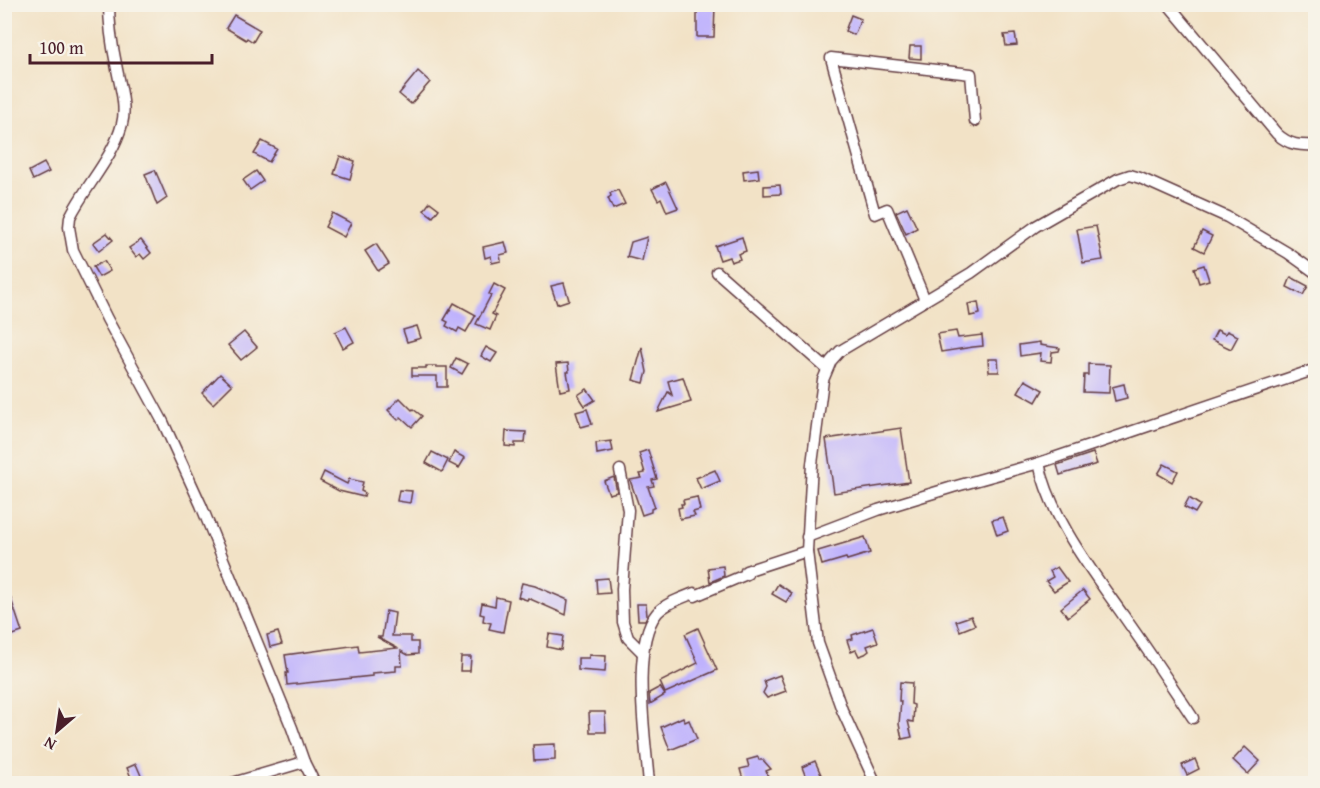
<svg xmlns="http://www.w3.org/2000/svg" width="1320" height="788" font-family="'Gentium Book Plus',serif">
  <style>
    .building { fill: #bfb2fd }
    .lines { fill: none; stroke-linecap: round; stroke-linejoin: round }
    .minor-casing { stroke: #633c42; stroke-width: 13 }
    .minor { stroke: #fff; stroke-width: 10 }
  </style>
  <rect width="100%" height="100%" fill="#f7f3e8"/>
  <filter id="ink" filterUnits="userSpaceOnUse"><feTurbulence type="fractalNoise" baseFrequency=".0167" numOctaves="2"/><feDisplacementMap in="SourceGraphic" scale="12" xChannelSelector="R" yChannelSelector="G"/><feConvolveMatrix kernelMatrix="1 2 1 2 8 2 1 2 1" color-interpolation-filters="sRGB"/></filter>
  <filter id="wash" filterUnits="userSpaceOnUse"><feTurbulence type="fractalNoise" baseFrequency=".008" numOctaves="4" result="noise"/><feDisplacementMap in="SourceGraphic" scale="24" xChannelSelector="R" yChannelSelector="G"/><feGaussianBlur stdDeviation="1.35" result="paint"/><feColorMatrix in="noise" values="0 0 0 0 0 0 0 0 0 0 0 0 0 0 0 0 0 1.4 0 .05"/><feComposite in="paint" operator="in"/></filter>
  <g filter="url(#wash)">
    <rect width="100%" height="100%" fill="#f2e2c6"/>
    <g id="blocks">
      <g class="building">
        <path d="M697,4H715L714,37H697Z"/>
        <path d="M234,15L260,30L253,42L247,38L246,40L226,28Z"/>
        <path d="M851,15L861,19L854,35L845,31Z"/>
        <path d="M1015,34L1017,45L1006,46L1004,35Z"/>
        <path d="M910,46H921V59L909,58Z"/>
        <path d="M418,71L430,82L411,104L399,94Z"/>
        <path d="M262,141L277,149L269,162L254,154Z"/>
        <path d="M340,156L355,161L350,179L334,174Z"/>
        <path d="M44,163L49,172L33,180L29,171Z"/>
        <path d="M758,169L759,178L744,180L743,171Z"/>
        <path d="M155,170L167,198L157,205L145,174Z"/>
        <path d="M256,171L263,181L250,190L243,180Z"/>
        <path d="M666,182L678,208L667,212L661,198L658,200L652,189Z"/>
        <path d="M780,185L781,194L764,195V186Z"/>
        <path d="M618,190L625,204L613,209L608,198L611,196L610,193Z"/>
        <path d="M430,202L439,209L433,217L424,210Z"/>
        <path d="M907,207L917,228L906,234L896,212Z"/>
        <path d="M332,213L351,223L344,237L325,227Z"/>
        <path d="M1096,226L1103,260L1083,263L1077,229Z"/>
        <path d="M1202,231L1212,236L1204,252L1194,247Z"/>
        <path d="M107,233L113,240L99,251L93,243Z"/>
        <path d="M647,237L642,261L627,257L631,242Z"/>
        <path d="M742,237L746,251L738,254L740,259L731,262L729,257L720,260L715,246Z"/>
        <path d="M141,240L151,253L144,259L140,254L136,257L129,248Z"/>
        <path d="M505,242L508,253L500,255L501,261L492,263L491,256L485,258L483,247Z"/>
        <path d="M376,244L389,264L378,271L365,251Z"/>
        <path d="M104,261L110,271L99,277L93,267Z"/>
        <path d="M1204,265L1209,280L1199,283L1194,268Z"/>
        <path d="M1291,277L1308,286L1303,295L1287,287Z"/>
        <path d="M564,283L569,300L557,304L551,286Z"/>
        <path d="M494,284L505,290L492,314L496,316L490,330L476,324L491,295L489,294Z"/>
        <path d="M978,302L980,314L970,316L968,304Z"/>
        <path d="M454,303L476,315L466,332L459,328L457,332L446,326L448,322L444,320Z"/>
        <path d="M417,326L421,338L407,342L403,330Z"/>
        <path d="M346,327L354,342L343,348L335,332Z"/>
        <path d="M1217,330L1225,334L1227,331L1238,336L1231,349L1212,340Z"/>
        <path d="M956,331L958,338L982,335L983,346L973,347L941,352L937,334Z"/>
        <path d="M244,332L257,347L241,360L228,345Z"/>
        <path d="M1040,342V345L1060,348L1059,351L1052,352L1051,362L1040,361L1041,353L1020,356L1019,345Z"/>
        <path d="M486,347L497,353L491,362L481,356Z"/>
        <path d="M642,347L647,372L644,383L633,380Z"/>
        <path d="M456,358L468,364L462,374L451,368Z"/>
        <path d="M988,359H998L999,372H989Z"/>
        <path d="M568,363L569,372H567L570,389L560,391L556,364Z"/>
        <path d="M1088,364L1110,365L1109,393L1083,392L1084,375H1088Z"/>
        <path d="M426,366H436V367H447V387H437V376H412V368H426Z"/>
        <path d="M220,374L232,385L213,404L202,393Z"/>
        <path d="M683,377L691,402L658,412L668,392L672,395L668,381Z"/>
        <path d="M1025,380L1043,390L1036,402L1018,392Z"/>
        <path d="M1124,384L1127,398L1115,401L1112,387Z"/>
        <path d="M587,389L595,400L585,406L578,395Z"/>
        <path d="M400,398L412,410L413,409L422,416L412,427L401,417L398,420L388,410Z"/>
        <path d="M587,409L592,424L581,427L576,412Z"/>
        <path d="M901,428L909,482L834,493L826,439Z"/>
        <path d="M506,431L526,432L525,443H515V447L505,446Z"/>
        <path d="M611,441L613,451L597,454L596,443Z"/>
        <path d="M648,450L657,479L652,480L654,486L648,487L655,507L651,509V512L642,515L630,480L642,478L640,474L645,473L639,453Z"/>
        <path d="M432,452L448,460L442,472L426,463Z"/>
        <path d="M454,452L465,458L459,468L449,463Z"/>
        <path d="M1093,453L1097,464L1060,475L1057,465Z"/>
        <path d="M1164,464L1178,471L1172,482L1158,474Z"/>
        <path d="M715,470L720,481L701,489L696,478Z"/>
        <path d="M324,472L347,484L349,479L363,482L361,491L365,493L364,497L339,491L320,481Z"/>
        <path d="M614,477L617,492L609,494L604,481Z"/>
        <path d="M399,490L412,491L410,503L397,501Z"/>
        <path d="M697,497L700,510L693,512L695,516L680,519L678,508L682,507L681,504H684L683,500Z"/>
        <path d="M1189,498L1200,505L1195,513L1184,507Z"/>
        <path d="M1003,517L1008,531L997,535L992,520Z"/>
        <path d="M865,537L870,553L847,560L846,558L822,565L818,551Z"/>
        <path d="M723,566L724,576L710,582L708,568Z"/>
        <path d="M1057,567L1068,582L1054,591L1046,581L1053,577L1050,571Z"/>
        <path d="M608,578L610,593L597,594L596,579Z"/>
        <path d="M522,583L535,586L568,600L566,615L528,598L527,600L518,597Z"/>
        <path d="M778,584L792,593L786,602L772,594Z"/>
        <path d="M4,587H7L22,632L4,638Z"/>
        <path d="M1083,590L1090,599L1068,617L1061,608Z"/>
        <path d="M496,597L509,600L503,632L489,629L491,623L483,621L484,615L480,614L482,603L495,606Z"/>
        <path d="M637,604H646L647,616L645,620H638Z"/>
        <path d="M386,611L395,613L392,636H411V642H418V654L408,655L401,651L402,666H396V671L372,673V676L287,685L286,673H288L285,655L358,645L359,652L397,648L377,637H382Z"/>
        <path d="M971,616L975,625L960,631L956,621Z"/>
        <path d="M698,628L717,670L665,693L660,682L698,663L685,634Z"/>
        <path d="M873,628L878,642L867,646L869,651L865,654L859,656L856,650L851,652L847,640L853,639L852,635Z"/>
        <path d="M278,632L282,644L270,647L267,635Z"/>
        <path d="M549,634L563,636L561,650L547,647Z"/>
        <path d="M589,655L606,656L605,672L578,670V658H589Z"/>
        <path d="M461,657H471L470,671H460Z"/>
        <path d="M780,675L786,691L767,698L763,693L766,687L764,681Z"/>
        <path d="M900,682L912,683L911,704L914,705L913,722L908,721L912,737L902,739L899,724L901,701H899Z"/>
        <path d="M660,687L665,695L650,704L649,693Z"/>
        <path d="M589,712H605L606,732H590Z"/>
        <path d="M683,717L685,722L689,720L697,739L670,750L661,727Z"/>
        <path d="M555,744V760L534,761L533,745Z"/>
        <path d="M1245,747L1260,761L1248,774L1233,760Z"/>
        <path d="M758,757L759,760H763L771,769L766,771L770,783H744L740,769L749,767L747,760Z"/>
        <path d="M1195,759L1199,769L1187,775L1182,765Z"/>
        <path d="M815,761L822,777L818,782L808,783L802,767Z"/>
        <path d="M136,764L142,778L133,782L127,768Z"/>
      </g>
    </g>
  </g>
  <g filter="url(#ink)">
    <use href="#blocks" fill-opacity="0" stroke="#633c42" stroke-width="1.5"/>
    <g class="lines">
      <g class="minor-casing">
        <g id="minor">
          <path d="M109,4C109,25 112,45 116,64C119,82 127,106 122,124C113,158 86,185 70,217L69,227L73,250L107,319L163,422L201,505L292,728L304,762L315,784"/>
          <path d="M1168,4L1277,134C1289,145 1300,146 1316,145"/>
          <path d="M717,272L827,369"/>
          <path d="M925,300L887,209L875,214L831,58L971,74L975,121"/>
          <path d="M1039,463L1316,369"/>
          <path d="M620,470L628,510L622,589L623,622L628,638L643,653"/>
          <path d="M807,537L878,510L953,487L1039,463C1050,517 1092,571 1123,615C1147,649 1170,683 1193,718"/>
          <path d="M807,551L818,643L842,710L876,784"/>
          <path d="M229,784L304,762"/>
          <path d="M649,784C646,742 630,645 657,613C666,603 682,598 694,593L695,596L747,574L746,571L807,551L812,464L823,380L831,361L840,351L971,273L1036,226L1118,179L1130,175L1140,178L1227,217L1288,253L1316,273"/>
        </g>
      </g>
      <use href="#minor" class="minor"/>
    </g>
  </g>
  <rect width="1320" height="788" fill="none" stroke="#f7f3e8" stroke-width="24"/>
  <g transform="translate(57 731) rotate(209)" stroke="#f7f3e8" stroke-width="4.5" paint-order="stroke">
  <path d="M0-4.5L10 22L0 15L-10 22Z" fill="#4a1f2b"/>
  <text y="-9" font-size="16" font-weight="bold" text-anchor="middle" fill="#4a1f2b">N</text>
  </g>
  <path d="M30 54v9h182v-9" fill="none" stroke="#4a1f2b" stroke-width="3"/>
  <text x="39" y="54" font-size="18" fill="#4a1f2b" stroke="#f7f3e8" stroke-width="4.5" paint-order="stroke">100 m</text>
</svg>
